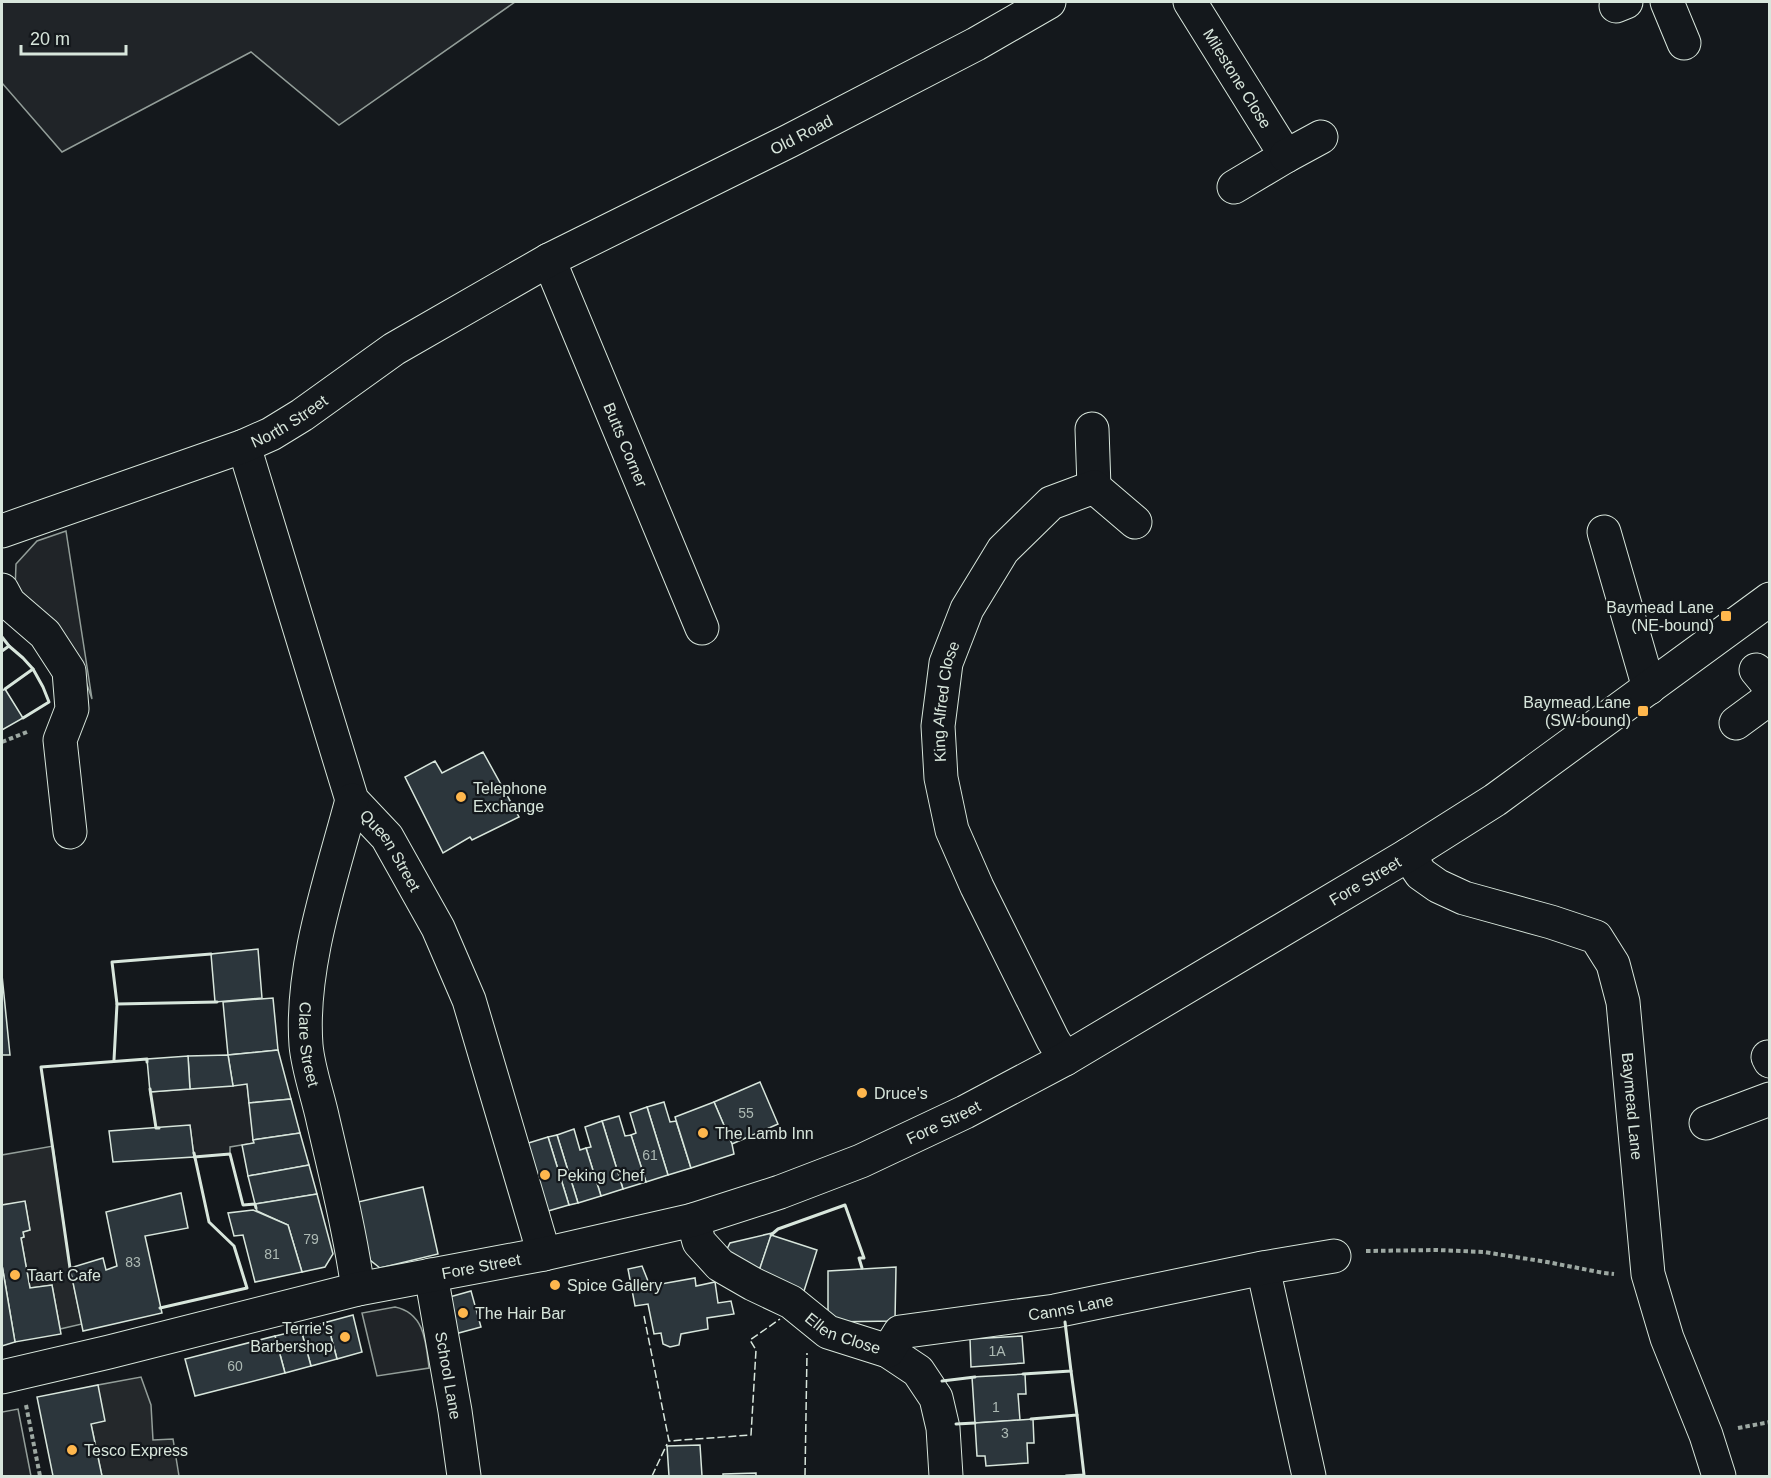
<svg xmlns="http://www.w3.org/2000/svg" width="1771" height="1478" font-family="Arial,sans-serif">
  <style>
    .green { fill: #202428; stroke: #939e99; stroke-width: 1.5 }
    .parking { fill: #24282b; stroke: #939e99; stroke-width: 1.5 }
    .building { fill: #2c363c; stroke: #d8e6dc; stroke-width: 1.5 }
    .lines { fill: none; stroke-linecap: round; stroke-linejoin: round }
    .minor-casing { stroke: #d8e6dc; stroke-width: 35 }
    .major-casing { stroke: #d8e6dc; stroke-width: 35 }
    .path { stroke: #9da8a2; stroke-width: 4; stroke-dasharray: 4.5 3; stroke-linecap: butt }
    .minor { stroke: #14181c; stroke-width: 33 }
    .major { stroke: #14181c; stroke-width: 33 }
    .fence { stroke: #d8e6dc; stroke-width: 1.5; stroke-dasharray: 8 3; stroke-linecap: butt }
    .wall { stroke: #d8e6dc; stroke-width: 3 }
    .poi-dot { fill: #ffb74d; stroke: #14181c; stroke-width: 2 }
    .labels { text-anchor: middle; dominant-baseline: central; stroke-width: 4.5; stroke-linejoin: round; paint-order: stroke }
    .number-label { font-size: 14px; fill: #adbab4 }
    .street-label { font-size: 16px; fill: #d8e6dc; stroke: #14181c }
    .poi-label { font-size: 16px; fill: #d8e6dc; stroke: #14181c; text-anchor: start }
  </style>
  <rect width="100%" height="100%" fill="#14181c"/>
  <g class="green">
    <path d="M2,2H515L339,125L251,52L62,152L2,83Z"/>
    <path d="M66,531L92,699L83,673L15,591L16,564L37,541Z"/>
    <path d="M247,1084L254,1143L230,1147V1154L194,1157L190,1126L156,1128L150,1092Z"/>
    <path d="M395,1307C425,1313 426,1343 429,1368L377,1376L362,1313Z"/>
    <path d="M18,1409L31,1476H2V1412Z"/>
  </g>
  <g class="parking">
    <path d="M53,1146L70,1268L82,1324L60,1329L52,1285L30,1288L21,1238L24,1237L23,1232L30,1230L25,1202L2,1205V1155Z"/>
    <path d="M141,1377L151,1405L153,1440L173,1439L179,1476H102L91,1424L98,1385Z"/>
  </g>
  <g class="building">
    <path d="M5,689L23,718L2,730V691Z"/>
    <path d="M483,752L519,817L472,840L470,837L443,853L405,777L435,761L442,773Z"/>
    <path d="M258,949L262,998L215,1002L211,954Z"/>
    <path d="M2,975L10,1055H2Z"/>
    <path d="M273,998L278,1050L228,1055L223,1002Z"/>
    <path d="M278,1050L291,1099L249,1103L247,1084L233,1086L228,1055Z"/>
    <path d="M228,1055L233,1086L190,1089L188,1056Z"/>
    <path d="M188,1056L190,1089L150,1092L147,1059Z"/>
    <path d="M760,1082L778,1124L732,1144L714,1102Z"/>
    <path d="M291,1099L300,1133L253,1140L249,1103Z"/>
    <path d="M664,1102L670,1122L676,1121L691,1168L668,1175L647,1107Z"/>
    <path d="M714,1102L732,1144L734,1154L691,1168L675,1117Z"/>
    <path d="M647,1107L668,1175L646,1182L631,1135L636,1133L630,1113Z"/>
    <path d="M619,1116L625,1136L631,1135L646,1182L623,1189L602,1121Z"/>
    <path d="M602,1121L623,1189L601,1196L586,1148L591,1147L585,1127Z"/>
    <path d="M190,1125L194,1157L113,1162L109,1131Z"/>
    <path d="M574,1129L580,1150L586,1148L601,1196L578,1203L557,1135Z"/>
    <path d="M300,1133L309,1165L248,1176L242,1145L254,1143L253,1140Z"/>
    <path d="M557,1135L578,1203L569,1205L548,1137Z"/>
    <path d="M548,1137L569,1205L548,1211L522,1145Z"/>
    <path d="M309,1165L317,1194L255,1204L248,1176Z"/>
    <path d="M423,1187L438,1254L380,1268L370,1260L358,1202Z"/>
    <path d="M181,1193L188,1228L145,1236L162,1313L83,1331L70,1268L103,1258L106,1270L117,1266L106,1212Z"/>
    <path d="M317,1194L333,1254L325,1267L302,1272L288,1225L257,1211L255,1204Z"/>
    <path d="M25,1201L30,1230L23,1232L24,1237L21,1238L30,1288L52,1285L61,1334L15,1342L2,1265V1205Z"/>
    <path d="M253,1210L288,1225L302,1272L255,1282L243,1235L234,1236L228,1213Z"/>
    <path d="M772,1233L757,1277L726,1251L730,1243Z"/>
    <path d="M771,1235L817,1250L804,1291L757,1277Z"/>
    <path d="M2,1265L15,1342L2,1346Z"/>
    <path d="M642,1266L650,1286L695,1278L696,1286L715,1282L718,1303L731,1301L734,1314L707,1318L708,1329L681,1334L679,1345L670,1347L663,1344L661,1333L654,1334L648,1304L635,1306L628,1269Z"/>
    <path d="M896,1267L895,1321L828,1322V1271Z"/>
    <path d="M471,1291L481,1327L455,1334L446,1298Z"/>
    <path d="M353,1315L362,1352L337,1359L327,1322Z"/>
    <path d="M327,1322L337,1359L311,1366L301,1330Z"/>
    <path d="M301,1330L311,1366L285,1373L275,1336Z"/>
    <path d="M275,1336L285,1373L195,1396L185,1359Z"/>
    <path d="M1022,1336L1024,1363L971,1367L970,1339Z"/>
    <path d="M1025,1374L1026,1394H1018L1020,1420L975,1423L972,1377Z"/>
    <path d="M98,1385L105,1421L91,1424L102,1476H53L37,1397Z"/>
    <path d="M1033,1419L1034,1443H1027L1028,1463L986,1466L985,1456H977L975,1423Z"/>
    <path d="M700,1445L702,1476H669L667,1446Z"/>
    <path d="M756,1473V1476H723V1474Z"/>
  </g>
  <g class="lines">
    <g class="minor-casing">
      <g id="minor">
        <path id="s1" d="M1190,2L1286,156L1234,187"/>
        <path d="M1667,2L1684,43"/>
        <path d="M1616,6L1626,2"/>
        <path d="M1286,156L1321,137"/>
        <path id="s2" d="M549,260L702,628"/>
        <path d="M1092,429L1094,487"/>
        <path id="s3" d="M244,446L352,800L387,837L438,928L469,1000L544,1254"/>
        <path id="s4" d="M2,531L244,446L271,434L302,415L394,349L549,260L789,141L976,44L1049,2"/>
        <path d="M1604,532L1649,688"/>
        <path d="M2,590L9,603L45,634L69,671L72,709L60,740L70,832"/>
        <path d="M1756,670L1770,687"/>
        <path d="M1736,723L1770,698"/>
        <path id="s5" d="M352,800C332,876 300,966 306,1045C308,1069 318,1096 323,1120C336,1176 350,1232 358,1289"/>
        <path id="s6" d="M1408,855L1421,874L1438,886L1464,898L1551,922L1596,937L1613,964L1623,1002L1648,1274L1667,1338L1706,1435L1719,1476"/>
        <path d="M1768,1057L1770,1061"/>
        <path id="s7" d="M1065,1059L1053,1040L977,887L952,830L941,778L938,726L946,663L967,609L1003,550L1051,503L1094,487L1135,522"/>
        <path d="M1706,1123L1770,1099"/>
        <path id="s8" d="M693,1220L699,1242L720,1265L753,1284L791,1302L828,1332L888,1351L918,1371L936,1398L943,1428L946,1476"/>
        <path d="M1263,1268L1309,1476"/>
        <path id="s9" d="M431,1275L455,1411L464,1476"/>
        <path id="s10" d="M888,1351L900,1332L1055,1311L1263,1268L1334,1256"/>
      </g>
    </g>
    <g class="major-casing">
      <g id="major">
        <path id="s11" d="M2,1377L109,1352L358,1289L544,1254L693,1220L780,1192L861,1161L965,1112L1065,1059L1408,855L1495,800L1770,599"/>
      </g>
    </g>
    <g class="path">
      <path d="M2,742L27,732"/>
      <path d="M1366,1251L1437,1250L1484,1252L1547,1262L1604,1273L1614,1274"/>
      <path d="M26,1405L40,1476"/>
      <path d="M1738,1428L1770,1422"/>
    </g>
    <use href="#minor" class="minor"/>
    <use href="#major" class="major"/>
    <g class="fence">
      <path d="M644,1316L669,1441L751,1435L756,1350L750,1340L780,1319"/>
      <path d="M652,1476L667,1444"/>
      <path d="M805,1476L807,1353"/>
    </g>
    <g class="wall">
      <path d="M2,637L9,646"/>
      <path d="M2,651L9,646L23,658L33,669"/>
      <path d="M5,689L33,669L43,687L49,702L23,718"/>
      <path d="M117,1004L112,962L211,954"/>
      <path d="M114,1060L117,1004L217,1002"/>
      <path d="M150,1089L156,1128H159"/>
      <path d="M194,1157L230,1154L243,1205L255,1204L256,1208"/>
      <path d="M771,1235L778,1229L845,1205L864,1258H859L862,1268"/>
      <path d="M70,1268L41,1067L147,1059V1062"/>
      <path d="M160,1308L247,1288L234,1246L209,1222L194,1153"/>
      <path d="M1023,1374L1071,1371L1065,1322"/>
      <path d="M942,1381L975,1377"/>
      <path d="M1031,1419L1077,1415L1071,1371"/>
      <path d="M956,1424L975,1423"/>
      <path d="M1066,1476L1084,1475L1077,1415"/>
    </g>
  </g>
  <g class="poi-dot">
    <rect x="1720" y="610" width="12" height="12" rx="3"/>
    <rect x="1637" y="705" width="12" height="12" rx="3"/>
    <circle cx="461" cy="797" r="6"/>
    <circle cx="862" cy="1093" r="6"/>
    <circle cx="703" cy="1133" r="6"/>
    <circle cx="545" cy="1175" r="6"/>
    <circle cx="15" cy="1275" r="6"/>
    <circle cx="555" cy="1285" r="6"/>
    <circle cx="463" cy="1313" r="6"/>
    <circle cx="345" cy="1337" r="6"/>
    <circle cx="72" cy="1450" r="6"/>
  </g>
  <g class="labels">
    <g class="number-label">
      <text x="746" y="1113">55</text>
      <text x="650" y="1155">61</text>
      <text x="311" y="1239">79</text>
      <text x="272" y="1254">81</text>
      <text x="133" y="1262">83</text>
      <text x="997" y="1351">1A</text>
      <text x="235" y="1366">60</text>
      <text x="996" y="1407">1</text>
      <text x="1005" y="1433">3</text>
    </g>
    <g class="street-label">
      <text stroke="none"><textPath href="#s1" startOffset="90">Milestone Close</textPath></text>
      <text stroke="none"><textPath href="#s4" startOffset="896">Old Road</textPath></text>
      <text stroke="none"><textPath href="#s4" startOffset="308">North Street</textPath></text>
      <text stroke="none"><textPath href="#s2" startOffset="200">Butts Corner</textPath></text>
      <text stroke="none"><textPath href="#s7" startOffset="386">King Alfred Close</textPath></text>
      <text stroke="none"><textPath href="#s3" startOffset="434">Queen Street</textPath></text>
      <text stroke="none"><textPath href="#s11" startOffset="1464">Fore Street</textPath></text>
      <text stroke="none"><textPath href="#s5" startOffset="250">Clare Street</textPath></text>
      <text stroke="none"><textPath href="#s6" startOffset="386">Baymead Lane</textPath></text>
      <text stroke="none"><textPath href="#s11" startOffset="978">Fore Street</textPath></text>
      <text stroke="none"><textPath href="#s11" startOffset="492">Fore Street</textPath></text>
      <text stroke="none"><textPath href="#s10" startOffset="195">Canns Lane</textPath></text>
      <text stroke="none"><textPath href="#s8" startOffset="196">Ellen Close</textPath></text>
      <text stroke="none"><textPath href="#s9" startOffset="102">School Lane</textPath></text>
    </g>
    <g class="poi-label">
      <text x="1714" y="607" text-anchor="end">Baymead Lane<tspan x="1714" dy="18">(NE-bound)</tspan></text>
      <text x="1631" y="702" text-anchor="end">Baymead Lane<tspan x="1631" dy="18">(SW-bound)</tspan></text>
      <text x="473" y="788">Telephone<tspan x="473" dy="18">Exchange</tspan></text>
      <text x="874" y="1093">Druce's</text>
      <text x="715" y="1133">The Lamb Inn</text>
      <text x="557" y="1175">Peking Chef</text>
      <text x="27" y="1275">Taart Cafe</text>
      <text x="567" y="1285">Spice Gallery</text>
      <text x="475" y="1313">The Hair Bar</text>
      <text x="333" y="1328" text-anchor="end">Terrie's<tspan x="333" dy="18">Barbershop</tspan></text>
      <text x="84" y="1450">Tesco Express</text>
    </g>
  </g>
  <rect width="1771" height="1478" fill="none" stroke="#d8e6dc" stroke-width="6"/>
  <path d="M21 45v9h105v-9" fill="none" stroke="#d8e6dc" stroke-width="3"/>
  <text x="30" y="45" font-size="18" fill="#d8e6dc" stroke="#14181c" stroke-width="4.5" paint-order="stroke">20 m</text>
</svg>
